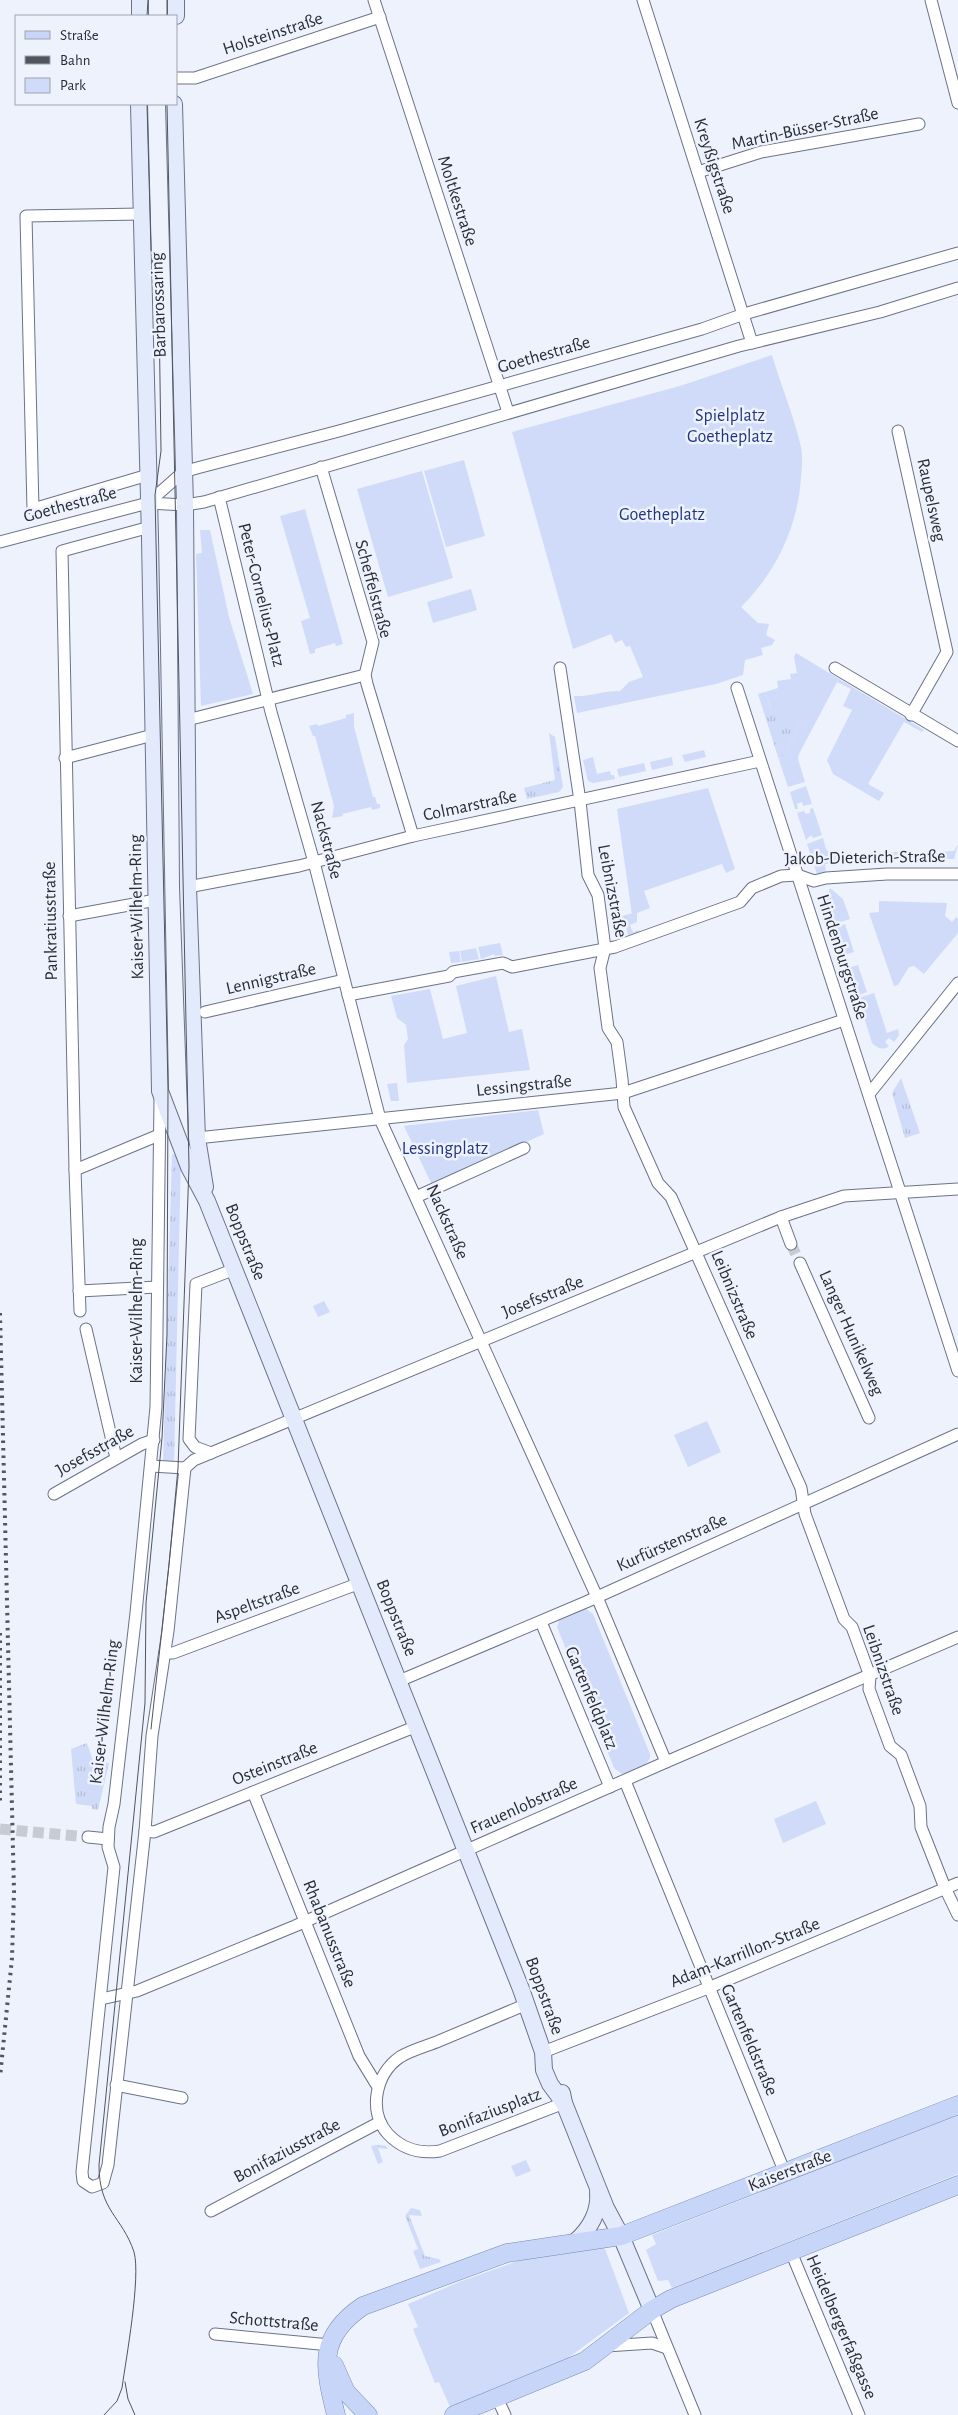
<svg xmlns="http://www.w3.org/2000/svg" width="958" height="2415" font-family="'Alegreya Sans',sans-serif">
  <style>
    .grass { fill: url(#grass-tufts) }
    .green { fill: #cfdbf8 }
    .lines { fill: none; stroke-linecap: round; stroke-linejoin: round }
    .street-tunnel { stroke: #c7cbd4; stroke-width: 11; stroke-dasharray: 11 5.5; stroke-linecap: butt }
    .street-casing { stroke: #6a7388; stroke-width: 13 }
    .secondary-casing { stroke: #6a7388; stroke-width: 18 }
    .primary-casing { stroke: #7788b2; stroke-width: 19 }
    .street { stroke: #fff; stroke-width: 11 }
    .secondary { stroke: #e3eafc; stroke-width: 16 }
    .primary { stroke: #c7d5f8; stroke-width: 18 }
    .tram { stroke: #51555e; stroke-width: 1 }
    .rail { stroke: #51555e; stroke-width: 4; stroke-dasharray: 2.5 5; stroke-linecap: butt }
    .labels { text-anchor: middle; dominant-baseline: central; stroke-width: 5; stroke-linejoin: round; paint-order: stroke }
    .street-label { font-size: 18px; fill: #292d36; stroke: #eef2fc }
    .park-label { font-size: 18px; fill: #213683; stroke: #eef2fc }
  </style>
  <defs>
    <pattern id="grass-tufts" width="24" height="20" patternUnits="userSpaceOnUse" patternTransform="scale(1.25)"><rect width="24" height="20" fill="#cfdbf8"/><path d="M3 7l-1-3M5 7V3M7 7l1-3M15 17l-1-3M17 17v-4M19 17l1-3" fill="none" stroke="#b2bcd5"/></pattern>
  </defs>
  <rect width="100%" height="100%" fill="#eef2fc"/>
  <g class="grass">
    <path d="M765,692C775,719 771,720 801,723L785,754L779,760L758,694Z"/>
    <path d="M549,733L555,737L563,787L559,792L527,799L524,788L555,780Z"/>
    <path d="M637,912V922L630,925L633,933L639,930L640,933L629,937L626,928L619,930L621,939L618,941L614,918Z"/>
    <path d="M901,1078L920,1133L905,1138L892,1093Z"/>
    <path d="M172,1154L181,1156L174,1466L163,1465Z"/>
    <path d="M87,1743L93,1761L109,1763L98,1810L92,1809V1806L76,1804L71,1749Z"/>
    <path d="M376,2145L386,2146L388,2149L378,2148L383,2162L378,2164L371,2146Z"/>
    <path d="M411,2208L420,2210L422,2216L409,2215L425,2256L439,2259L441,2262L420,2269L413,2251L418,2249L405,2216Z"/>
  </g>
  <g class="green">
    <path d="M772,355C781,386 794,416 801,447C803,456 802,468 801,477C798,527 776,572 741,607L758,623L769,624L766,635L775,640L772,645L761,648L763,655L745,660L743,675L716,684L577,713L574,696C590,697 602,691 620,691L629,682L643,677L630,646L626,647L622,640L615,643L611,634L573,649L512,432L683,385Z"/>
    <path d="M464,460L485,536L446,547L424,471Z"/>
    <path d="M422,471L453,578L388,597L357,489Z"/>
    <path d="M305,509L343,644L336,646L335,643L315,649V653L310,654L301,621L310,618L280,516Z"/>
    <path d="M200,530H210L229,617L253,694L201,706L196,554L202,553Z"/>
    <path d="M471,589L477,610L433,623L427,602Z"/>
    <path d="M796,653L924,730L922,732L904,722L868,784L884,793L879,801L833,774L827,760L852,710L843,706L851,689L837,682L799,754L798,759L805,782L788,787L779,760L785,754L801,723L788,724L774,717L765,692L778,688L777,681L791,679L790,674L797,673L794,657Z"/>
    <path d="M354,713V727L373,797H375L377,804H380V808L372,810L371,807L342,814L343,816L332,818L334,806L315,736H313L309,726L317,724L318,726L346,718V715Z"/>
    <path d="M704,750L706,757L685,762L682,755Z"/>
    <path d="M593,757L597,774L610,771L611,775H614L615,779L593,783L588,781L583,760Z"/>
    <path d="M672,757L673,765L652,770L650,762Z"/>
    <path d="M644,763L646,771L619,777L617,769Z"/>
    <path d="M806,786L812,804L803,806L802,802L797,804L798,809H795L790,792Z"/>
    <path d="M708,788L735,869L726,873L722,864L644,891L650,908L632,915L617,809Z"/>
    <path d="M813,808L822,835L813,838L811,835L806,840L797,813L804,811L806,814L810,813V809Z"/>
    <path d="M823,838L826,849L831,854L866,853L867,861L825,864L826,876L818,877L807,844Z"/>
    <path d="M958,844L954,859H938L937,852L954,851Z"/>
    <path d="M898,852V860L875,861L874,853Z"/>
    <path d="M904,852H932V860H905Z"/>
    <path d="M830,888L843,899L850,919L834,924L826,899Z"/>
    <path d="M879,901L947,903L945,916L952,922L956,917L958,919V933L924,974L914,966L909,967L898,985L894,986L869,913L879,912Z"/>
    <path d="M845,924L854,952L844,955L835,928Z"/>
    <path d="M500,943L503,955L495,956L494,954L481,959L478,947Z"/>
    <path d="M476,948L479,959L462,962L460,951Z"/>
    <path d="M459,951L461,962L451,963L449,952Z"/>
    <path d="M858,965L867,992L857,996L848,968Z"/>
    <path d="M496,976L509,1032L522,1029L530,1070L407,1083L404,1045L408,1039L406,1025L397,1018L391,996L430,989L443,1039L467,1033L456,986Z"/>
    <path d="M874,993L887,1033L898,1029L899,1035L894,1042L889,1038L885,1042L889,1046C883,1051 877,1048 872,1043L858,998Z"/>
    <path d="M397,1083L399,1101H391L387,1084Z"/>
    <path d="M538,1110L544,1134L432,1185L404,1126Z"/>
    <path d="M324,1301L330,1312L318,1317L313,1306Z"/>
    <path d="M707,1421L721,1452L688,1467L674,1435Z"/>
    <path d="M585,1608L593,1614L650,1754V1758C646,1767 632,1772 622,1774L614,1768L557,1627L560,1618Z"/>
    <path d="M816,1801L826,1824L783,1843L774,1819Z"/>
    <path d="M958,2115V2174L672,2288L668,2280L658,2281L646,2250L656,2244L652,2235Z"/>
    <path d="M526,2160L531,2171L516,2177L511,2166Z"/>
    <path d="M604,2246L629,2313L568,2358L450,2407L439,2382L435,2383L413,2329L418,2327L408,2304L459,2282L540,2253Z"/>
  </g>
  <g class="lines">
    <g class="street-tunnel">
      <path d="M791,1244L800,1263"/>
      <path d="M0,1829L88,1837"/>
    </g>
    <g class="street-casing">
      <g id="street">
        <path d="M374,0L508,412"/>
        <path d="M643,0L752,343"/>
        <path d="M931,0L958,103"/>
        <path d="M176,78H195L380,17"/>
        <path d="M698,172L761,152L919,124"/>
        <path d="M141,214L26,216L33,509L148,475"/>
        <path d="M898,431L947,652L911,715"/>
        <path d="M321,467L373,642L365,675L367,684L413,836"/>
        <path d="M219,497L271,712L314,862L380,1119L597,1597L666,1762"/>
        <path d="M148,503L183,472L197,468L339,431L702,329L744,314L958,253"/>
        <path d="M0,542L148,503L185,505L204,502L739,346L880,312L958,288"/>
        <path d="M560,668L580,801L588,875L598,895L605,948L600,968L608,1028L617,1042L622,1079L624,1107L658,1183L671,1197L801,1488L805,1514L844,1619L852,1627L870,1676L869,1689L890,1746L901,1755L920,1806L921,1827L945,1888L958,1915"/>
        <path d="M835,668L958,741"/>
        <path d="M737,688L958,1371"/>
        <path d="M187,720L365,675"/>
        <path d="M65,758L153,735"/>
        <path d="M188,887L299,866L413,836L760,761"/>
        <path d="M69,916L156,900"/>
        <path d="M348,995L449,976L453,972L503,963L512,967L615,947L740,902L752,888L781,876L797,875L814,881L826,878L887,874H958"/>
        <path d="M205,1012L344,980"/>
        <path d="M869,1094L958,983"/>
        <path d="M160,1099L156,1407L136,1613L114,1804L109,1827L108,1847L114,1867L82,2172L83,2181L92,2187L103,2183L108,2165L145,1831L152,1736L168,1631L185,1468"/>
        <path d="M197,1138L623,1093L844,1020"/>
        <path d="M75,1170L159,1135"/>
        <path d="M416,1197L524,1148"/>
        <path d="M781,1217L791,1244"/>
        <path d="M800,1263L869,1418"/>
        <path d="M79,1291L157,1287"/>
        <path d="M80,1311L75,1170L62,551L150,527"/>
        <path d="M86,1329L116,1458"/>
        <path d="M211,1453L195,1447L189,1439L196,1284L235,1269"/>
        <path d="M151,1466L185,1468L194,1460L781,1217L844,1196L958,1189"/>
        <path d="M54,1494L142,1444L154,1440"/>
        <path d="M541,1622L610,1787"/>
        <path d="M165,1653H173L360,1583"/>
        <path d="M399,1681L586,1602L958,1434"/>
        <path d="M625,1781L785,2173"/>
        <path d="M253,1792L359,2056L378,2087"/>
        <path d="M145,1831L154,1832L417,1726"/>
        <path d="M88,1837L108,1839"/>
        <path d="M101,1999L137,1991L295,1926L666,1762L958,1637"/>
        <path d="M527,2004C498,2016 468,2029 439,2041C427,2046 411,2050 400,2057C375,2074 368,2112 388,2134C403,2150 420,2154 440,2151L564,2103"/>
        <path d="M543,2052L708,1988L958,1883"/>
        <path d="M116,2085L182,2098"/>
        <path d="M211,2211L380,2122"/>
        <path d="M791,2252L859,2415"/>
        <path d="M652,2310L695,2415"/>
        <path d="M215,2334L330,2345"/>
        <path d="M606,2346L652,2343L667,2348"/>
        <path d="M497,2398L505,2415"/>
      </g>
    </g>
    <g class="secondary-casing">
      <g id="secondary">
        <path d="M140,16V0"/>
        <path d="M176,16V0"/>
        <path d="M139,104L150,538L160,1091L189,1167L207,1201L521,1989L543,2052L544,2070L550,2084L564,2103"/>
        <path d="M174,104L185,505L188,887L197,1138L205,1187"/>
        <path d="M562,2093L564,2103L606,2208L621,2236L652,2310"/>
        <path d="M576,2241C590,2229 600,2211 598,2192"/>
      </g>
    </g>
    <g class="primary-casing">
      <g id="primary">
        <path d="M334,2365L346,2392L368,2415"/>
        <path d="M336,2415C324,2367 317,2337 363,2306L507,2253L621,2236L958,2105"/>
        <path d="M454,2415L585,2361L652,2310L671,2299L958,2185"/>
      </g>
    </g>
    <use href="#street" class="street"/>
    <use href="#secondary" class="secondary"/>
    <use href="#primary" class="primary"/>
    <g class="tram">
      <path d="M147,16L148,0"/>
      <path d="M167,16V0"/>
      <path d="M151,1729L169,1565L178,1468L189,1167L167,104"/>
      <path d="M125,2382L128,2399L135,2415"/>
      <path d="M104,2415L117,2401L122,2388C126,2359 141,2277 134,2252C122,2216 99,2211 99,2165L145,1703L146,1603L162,1438L167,1335L168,1088L155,495L161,451L159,311L151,249L147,104"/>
    </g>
    <g class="rail">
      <path d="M0,1313L14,1891L12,1958L0,2077"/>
      <path d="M0,1633V1802"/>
    </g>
  </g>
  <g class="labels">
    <g class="street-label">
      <text transform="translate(273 34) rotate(-18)">Holsteinstraße</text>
      <text transform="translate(805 129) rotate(-12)">Martin-Büsser-Straße</text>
      <text transform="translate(714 166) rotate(72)">Kreyßigstraße</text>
      <text transform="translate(457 201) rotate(72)">Moltkestraße</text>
      <text transform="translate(159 305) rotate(-92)">Barbarossaring</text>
      <text transform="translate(544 355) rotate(-16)">Goethestraße</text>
      <text transform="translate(931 500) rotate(78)">Raupelsweg</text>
      <text transform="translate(70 505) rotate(-15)">Goethestraße</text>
      <text transform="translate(373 589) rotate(75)">Scheffelstraße</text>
      <text transform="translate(261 595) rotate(76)">Peter-Cornelius-Platz</text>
      <text transform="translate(470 806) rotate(-12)">Colmarstraße</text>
      <text transform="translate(326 840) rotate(75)">Nackstraße</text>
      <text transform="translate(865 858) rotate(-1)">Jakob-Dieterich-Straße</text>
      <text transform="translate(612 891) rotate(79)">Leibnizstraße</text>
      <text transform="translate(137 907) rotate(-91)">Kaiser-Wilhelm-Ring</text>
      <text transform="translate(51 921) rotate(-91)">Pankratiusstraße</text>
      <text transform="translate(842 957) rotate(72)">Hindenburgstraße</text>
      <text transform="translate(271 979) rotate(-13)">Lennigstraße</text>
      <text transform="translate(524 1086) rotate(-6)">Lessingstraße</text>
      <text transform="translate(447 1222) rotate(66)">Nackstraße</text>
      <text transform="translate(245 1242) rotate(68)">Boppstraße</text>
      <text transform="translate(734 1295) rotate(67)">Leibnizstraße</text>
      <text transform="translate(543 1297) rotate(-22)">Josefsstraße</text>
      <text transform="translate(137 1311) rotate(-90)">Kaiser-Wilhelm-Ring</text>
      <text transform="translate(851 1333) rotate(66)">Langer Hunikelweg</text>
      <text transform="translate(95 1451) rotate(-29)">Josefsstraße</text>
      <text transform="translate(672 1543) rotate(-24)">Kurfürstenstraße</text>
      <text transform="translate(257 1603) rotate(-20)">Aspeltstraße</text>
      <text transform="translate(396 1618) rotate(68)">Boppstraße</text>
      <text transform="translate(883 1670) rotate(71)">Leibnizstraße</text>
      <text transform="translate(591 1698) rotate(67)">Gartenfeldplatz</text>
      <text transform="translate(105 1712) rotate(-83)">Kaiser-Wilhelm-Ring</text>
      <text transform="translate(275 1764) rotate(-22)">Osteinstraße</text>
      <text transform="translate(524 1806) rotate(-24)">Frauenlobstraße</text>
      <text transform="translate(329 1934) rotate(68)">Rhabanusstraße</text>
      <text transform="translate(745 1953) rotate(-22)">Adam-Karrillon-Straße</text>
      <text transform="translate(544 1996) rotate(70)">Boppstraße</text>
      <text transform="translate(749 2040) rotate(67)">Gartenfeldstraße</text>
      <text transform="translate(490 2113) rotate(-21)">Bonifaziusplatz</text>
      <text transform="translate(287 2151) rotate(-28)">Bonifaziusstraße</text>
      <text transform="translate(790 2171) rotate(-21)">Kaiserstraße</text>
      <text transform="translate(274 2322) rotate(5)">Schottstraße</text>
      <text transform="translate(841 2327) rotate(67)">Heidelbergerfaßgasse</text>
    </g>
    <g class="park-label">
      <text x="730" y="416">Spielplatz<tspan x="730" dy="21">Goetheplatz</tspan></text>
      <text x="662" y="515">Goetheplatz</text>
      <text x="445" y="1149">Lessingplatz</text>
    </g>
  </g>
  <rect x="15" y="15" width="162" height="90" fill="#eef2fc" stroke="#9fa3ad"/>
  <rect x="25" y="31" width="25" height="8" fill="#c7d5f8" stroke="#9fa3ad"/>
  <text x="60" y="40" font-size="15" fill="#292d36">Straße</text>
  <rect x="25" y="56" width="25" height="8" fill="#51555e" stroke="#9fa3ad"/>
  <text x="60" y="65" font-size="15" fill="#292d36">Bahn</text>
  <rect x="25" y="78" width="25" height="15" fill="#cfdbf8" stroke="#9fa3ad"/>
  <text x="60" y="90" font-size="15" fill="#292d36">Park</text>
</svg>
